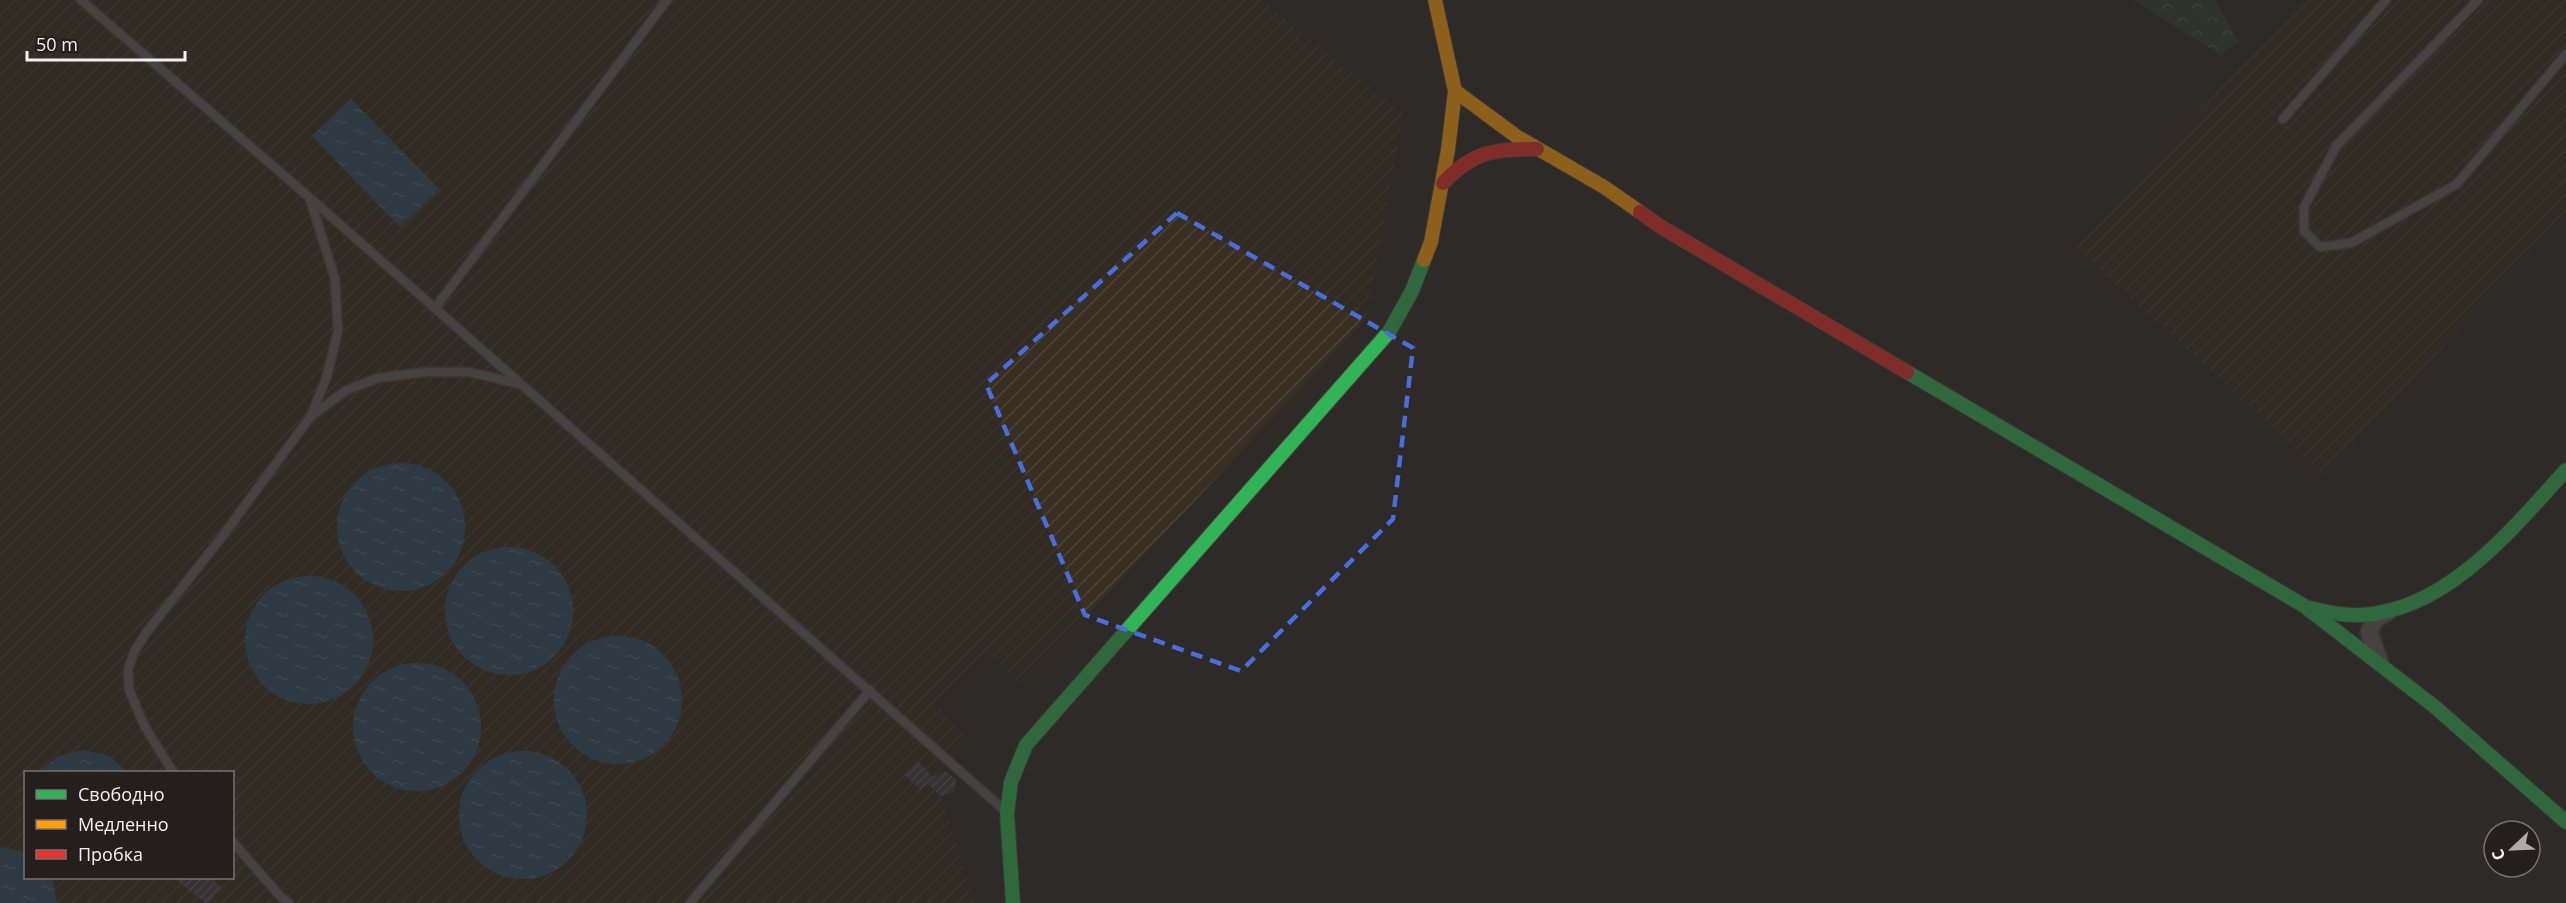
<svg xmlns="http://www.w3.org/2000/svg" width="2566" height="903" font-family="'Open Sans',sans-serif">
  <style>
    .industrial { fill: url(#industrial-furrows); fill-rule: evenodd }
    .forest { fill: url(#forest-crowns) }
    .water { fill: url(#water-ripples) }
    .building { fill: url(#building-hatch) }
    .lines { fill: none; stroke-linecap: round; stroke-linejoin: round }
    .lane-casing { stroke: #4a4746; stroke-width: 11 }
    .street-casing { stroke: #4a4746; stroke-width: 20 }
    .fast-casing { stroke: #4a4746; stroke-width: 16 }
    .slow-casing { stroke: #4a4746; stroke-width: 16 }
    .jam-casing { stroke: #4a4746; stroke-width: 16 }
    .lane { stroke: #62605f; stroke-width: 8 }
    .street { stroke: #62605f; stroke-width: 16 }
    .fast { stroke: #30b455; stroke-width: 14 }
    .slow { stroke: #ff9f0a; stroke-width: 14 }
    .jam { stroke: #e5322d; stroke-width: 14 }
    .marked { fill: none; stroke: #486edd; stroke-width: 4.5; stroke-dasharray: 12 8; stroke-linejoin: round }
  </style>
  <defs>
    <pattern id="industrial-furrows" width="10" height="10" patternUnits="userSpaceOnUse" patternTransform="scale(1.5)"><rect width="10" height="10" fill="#382e21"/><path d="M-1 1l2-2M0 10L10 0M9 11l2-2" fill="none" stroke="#4c4237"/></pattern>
    <pattern id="forest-crowns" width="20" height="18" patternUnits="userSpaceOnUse" patternTransform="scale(1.5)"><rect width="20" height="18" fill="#2f4232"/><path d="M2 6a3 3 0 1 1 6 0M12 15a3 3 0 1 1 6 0" fill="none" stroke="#4e5e50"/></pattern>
    <pattern id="water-ripples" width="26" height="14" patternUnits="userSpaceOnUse" patternTransform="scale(1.5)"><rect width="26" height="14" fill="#2e4f64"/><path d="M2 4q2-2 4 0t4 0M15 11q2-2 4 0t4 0" fill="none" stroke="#4d697a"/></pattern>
    <pattern id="building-hatch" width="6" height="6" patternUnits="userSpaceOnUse" patternTransform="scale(1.5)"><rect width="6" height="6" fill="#433e44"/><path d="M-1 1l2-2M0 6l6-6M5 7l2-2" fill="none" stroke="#5f5a5f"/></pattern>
  </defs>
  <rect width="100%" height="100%" fill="#2d2a28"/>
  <g class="industrial">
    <path d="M0,0H1261L1404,114L1366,319L1022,685L988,653L936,705L970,738L935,776L933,788L941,796L975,903H0ZM26,772H232V878H26Z"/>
    <path d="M2301,0H2566V213L2325,476L2075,247Z"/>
  </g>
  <path class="forest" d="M2133,0H2215L2239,42L2220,55Z"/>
  <g class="water">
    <path d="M351,99L439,189L400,227L312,136Z"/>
    <circle cx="401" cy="527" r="64"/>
    <circle cx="509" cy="611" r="64"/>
    <circle cx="309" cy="640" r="64"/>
    <circle cx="618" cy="700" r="64"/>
    <circle cx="417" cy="727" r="64"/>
    <path d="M83,750L109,756L127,772H40L58,756Z"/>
    <circle cx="523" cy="815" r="64"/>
    <path d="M0,847L25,852L26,878H52L57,903H0Z"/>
  </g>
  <g class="building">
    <path d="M918,761L933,777L946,771L956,780L954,792L941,796L927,783L921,790L905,775Z"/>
    <path d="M174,878H209L222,888L209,903H205Z"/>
  </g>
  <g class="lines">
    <g class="lane-casing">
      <g id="lane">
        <path d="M81,0L310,198L1003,809"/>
        <path d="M2478,0L2337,145L2304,207V231L2320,247L2351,243L2457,184L2566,54"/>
        <path d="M2283,119L2386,0"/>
        <path d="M435,308L667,0"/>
        <path d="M311,416L347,390L378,378L425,372H469L520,384"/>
        <path d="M173,772L145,727L129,690L128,670L134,652L146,633L221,538L311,416L327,376L338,331L335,279L310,199"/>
        <path d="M232,841L279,895L289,903"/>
        <path d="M690,903L870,690"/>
      </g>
    </g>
    <g class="street-casing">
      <path id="street" d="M2380,663L2369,632L2375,619L2388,612"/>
    </g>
    <g class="fast-casing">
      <g id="fast">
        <path d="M1907,372L2306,607C2324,611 2342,616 2361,615C2447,611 2513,528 2566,470"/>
        <path d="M2308,609L2435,707L2566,822"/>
        <path d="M1013,903L1007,813L1011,782L1026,745L1389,332L1412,291L1424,260"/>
      </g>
    </g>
    <g class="slow-casing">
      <g id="slow">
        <path d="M1455,91L1516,136L1604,187L1640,212"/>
        <path d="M1424,260L1431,242L1448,150L1455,91L1435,0"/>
      </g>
    </g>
    <g class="jam-casing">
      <g id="jam">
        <path d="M1443,183C1472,152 1496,148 1537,149"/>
        <path d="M1640,212L1661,227L1907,372"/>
      </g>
    </g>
    <use href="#lane" class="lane"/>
    <use href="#street" class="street"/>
    <use href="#fast" class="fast"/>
    <use href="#slow" class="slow"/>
    <use href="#jam" class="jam"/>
  </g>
  <path d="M0 0H2566V903H0ZM1177,213L1413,348L1393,519L1241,671L1085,615L986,384Z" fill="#2d2a28" fill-opacity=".55" fill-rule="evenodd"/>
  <path class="marked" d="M1177,213L1413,348L1393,519L1241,671L1085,615L986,384Z"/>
  <rect x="24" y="771" width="210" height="108" fill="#241f1d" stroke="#777371" stroke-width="1.5"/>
  <rect x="36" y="790" width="30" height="9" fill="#30b455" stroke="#777371" stroke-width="1.5"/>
  <text x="78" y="801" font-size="18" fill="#f4f0ef">Свободно</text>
  <rect x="36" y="820" width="30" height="9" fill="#ff9f0a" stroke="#777371" stroke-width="1.5"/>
  <text x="78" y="831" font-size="18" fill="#f4f0ef">Медленно</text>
  <rect x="36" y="850" width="30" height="9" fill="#e5322d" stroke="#777371" stroke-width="1.5"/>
  <text x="78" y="861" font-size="18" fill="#f4f0ef">Пробка</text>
  <g transform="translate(2512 849) rotate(247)"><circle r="28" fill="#241f1d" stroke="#777371" stroke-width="1.5"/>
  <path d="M0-4.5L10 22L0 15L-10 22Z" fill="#aeaba9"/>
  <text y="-9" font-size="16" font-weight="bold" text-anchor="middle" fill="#f4f0ef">С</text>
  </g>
  <path d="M27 51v9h158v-9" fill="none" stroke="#f4f0ef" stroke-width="3"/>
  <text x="36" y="51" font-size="18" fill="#f4f0ef" stroke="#241f1d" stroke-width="4.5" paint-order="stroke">50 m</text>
</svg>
